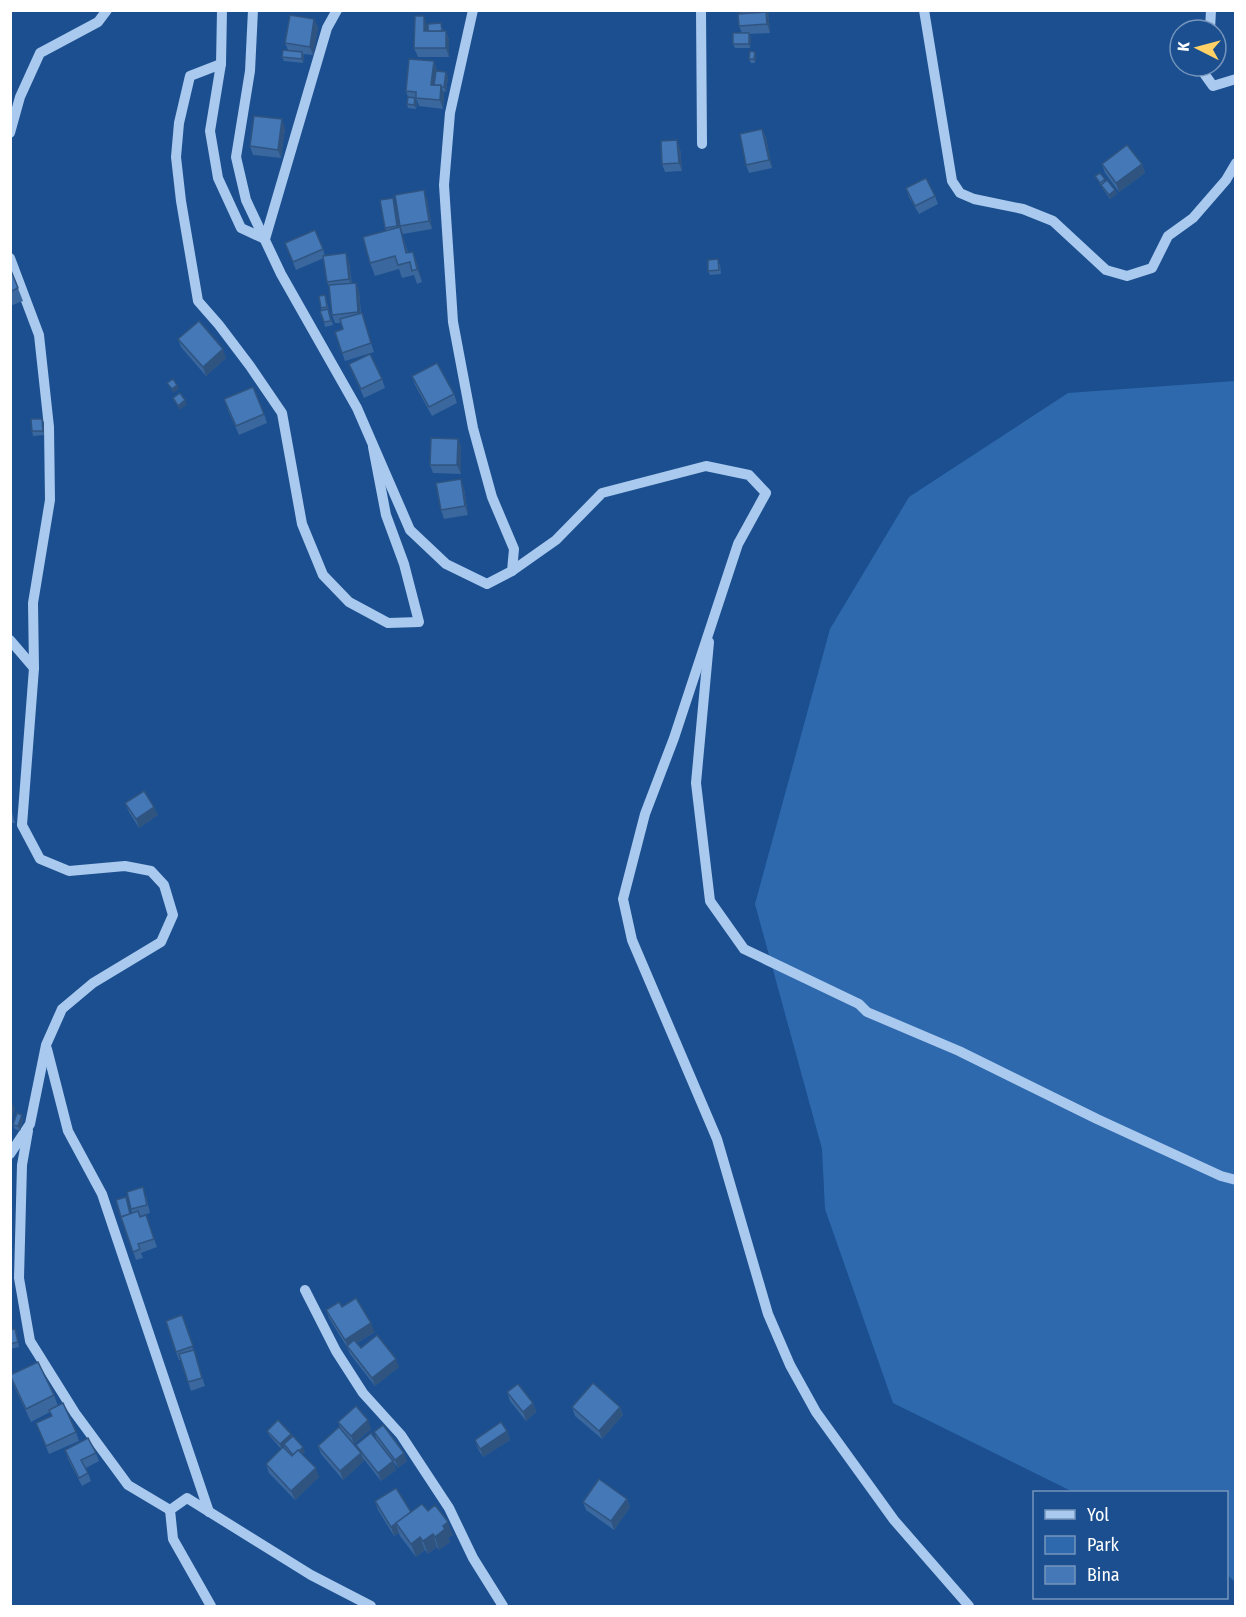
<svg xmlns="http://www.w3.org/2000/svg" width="1246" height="1617" font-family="'Fira Sans Condensed',sans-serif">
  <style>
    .green { fill: #2e69ad }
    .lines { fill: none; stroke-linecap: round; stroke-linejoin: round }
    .minor { stroke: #a9c9ee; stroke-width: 10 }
    .wall { fill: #3a679d }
    .shaded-wall { fill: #305480 }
    .building { fill: #4478b7; stroke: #305480; stroke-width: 1.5 }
  </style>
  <rect width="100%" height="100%" fill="#1b4f8f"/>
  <path class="green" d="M1235,381V1582L1227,1575L1226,1492H1073L893,1403L825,1209L822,1149L755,904L830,629L909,497L1068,393Z"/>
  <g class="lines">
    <g class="minor">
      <path d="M253,10L250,71L236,157L246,200L281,274L357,408L410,530L446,564L487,584L512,571L514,549L492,497L473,428L453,322L444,185L450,113L473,10"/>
      <path d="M337,10L327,28L265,239L241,228L218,178L210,131L221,64L190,76L179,123L176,157L181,201L198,301L219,325L250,366L282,413L302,524L323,575L349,602L388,623L419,622L404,564L386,515L373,447"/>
      <path d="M701,10L702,144"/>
      <path d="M924,10L952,181L960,193L974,199L1023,209L1053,221L1106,270L1127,276L1152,268L1168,236L1193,218L1226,180L1236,163"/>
      <path d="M1210,30L1211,10"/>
      <path d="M221,64L222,10"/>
      <path d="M1203,66V72L1213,86L1236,79"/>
      <path d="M10,133L20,97L40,53L98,22L107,10"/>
      <path d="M10,258L39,335L49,427L50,500L33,603L34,668L22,825L40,859L69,871L125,866L151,871L164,885L173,915L161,942L93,983L62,1009L46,1045L30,1124L10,1154"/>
      <path d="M512,571L556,540L602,493L706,466L749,475L766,493L738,544L674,738L645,814L623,899L632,940L717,1139L768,1314L790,1365L816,1412L894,1520L969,1606"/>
      <path d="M10,640L34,668"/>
      <path d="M709,642L696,783L710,901L744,949L859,1004L867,1012L959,1051L1097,1119L1221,1176L1236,1180"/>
      <path d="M47,1049L68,1131L102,1194L209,1512"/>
      <path d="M28,1131L22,1165L19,1278L30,1341L75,1413L128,1485L170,1510"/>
      <path d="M305,1290L336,1351L363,1393L401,1435L449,1508L473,1558L503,1606"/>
      <path d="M211,1606L173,1539L170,1510L187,1498L311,1575L371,1606"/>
    </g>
  </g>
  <g class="wall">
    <path d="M739,10H768L770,33L749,34L751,38L750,48H735L733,44L742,33L739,26L740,14Z"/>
    <path d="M314,19L318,28L313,55L303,54L304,56L303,63L284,61L282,57L288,50L285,43Z"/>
    <path d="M427,25V31L443,28V31H446L449,40V57H418L414,48Z"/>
    <path d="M755,52L756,56L755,63H751L749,59Z"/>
    <path d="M434,61L437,71L446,72L448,77L446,92L443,91L444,94L443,109L419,106L417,100H416L417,103L416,109L408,108L407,104L408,97L406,91Z"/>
    <path d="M285,128L281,158L253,155L250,146Z"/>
    <path d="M762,129L766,138L772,168L749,173L746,165Z"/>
    <path d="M680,148L682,171L665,172L662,164Z"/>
    <path d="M1102,164H1142L1145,173L1119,192L1105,173Z"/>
    <path d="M1095,176L1105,181L1115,190L1117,194L1110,199L1103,189Z"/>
    <path d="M906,188L935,196L938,204L919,214L909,197Z"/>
    <path d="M427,199L432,229L403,234L400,226Z"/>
    <path d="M396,207L399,227L404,240L408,253L413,252L417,264L422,282L417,284L414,275L402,278L399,269L375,276L370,263L386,231L385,228Z"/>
    <path d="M285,243L323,249L325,256L346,253L349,262L352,283H356L359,291L361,313L374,352L345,361L335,332L343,329L341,323H335L332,315L330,290L327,282L324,258L296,270Z"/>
    <path d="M720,264L721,274L710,275L708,271Z"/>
    <path d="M10,268L23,301L10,306Z"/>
    <path d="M325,295L333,325L325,327L321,308Z"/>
    <path d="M178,339L226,358L206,376L181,347Z"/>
    <path d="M349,364L382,379L385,388L364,398Z"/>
    <path d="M412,376L454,394L457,403L432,416L415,385Z"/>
    <path d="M227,408L264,414L267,423L239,435Z"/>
    <path d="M42,419L44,423V435L33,436L32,431Z"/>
    <path d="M458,439L461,447V474L433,473L430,465Z"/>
    <path d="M464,488L468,515L444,519L441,510Z"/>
    <path d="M125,803L158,815L139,828L129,812Z"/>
    <path d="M10,805L15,823H10Z"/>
    <path d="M23,1119L20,1131L15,1129L13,1125Z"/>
    <path d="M146,1196L150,1213L140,1216L141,1217L146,1215L157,1247L141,1253L143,1258L136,1260L121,1217L132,1213L131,1209Z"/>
    <path d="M342,1307L375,1332L357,1343L361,1348L399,1367L375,1386L350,1354L347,1347L329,1318L326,1310Z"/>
    <path d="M182,1315L205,1386L191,1391L181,1360H179L176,1352Z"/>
    <path d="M10,1330L16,1333L19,1347L10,1349Z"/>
    <path d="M10,1376L54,1395L58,1406L76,1432L79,1441L49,1454L36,1423L52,1416L50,1412L31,1422L15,1388Z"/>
    <path d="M507,1392L533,1403L536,1412L526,1421L510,1401Z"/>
    <path d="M572,1407H620L623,1415L602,1439L575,1416Z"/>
    <path d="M338,1422L371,1429L354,1444L358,1449L356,1445L377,1440L374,1432L407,1461L398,1468L393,1461L396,1470L381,1481L363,1458L364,1461L343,1480L321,1454L318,1446L341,1430Z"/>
    <path d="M267,1431L291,1434L292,1437L305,1452L302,1454L319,1477L295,1500L269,1473L266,1464L285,1449L284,1446L281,1449L269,1435Z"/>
    <path d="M507,1431L510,1440L483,1457L478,1449L475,1440Z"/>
    <path d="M65,1450L96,1453L99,1461L86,1468L91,1481L82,1486L68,1459Z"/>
    <path d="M627,1499L630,1507L614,1530L586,1510L583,1502Z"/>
    <path d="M375,1501L411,1512L428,1511L453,1535L448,1538L450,1542L439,1550L437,1547L428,1554L425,1550L416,1557L400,1536L399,1533L394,1536L378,1510Z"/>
  </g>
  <g class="shaded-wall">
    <path d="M766,10H768L769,20Z"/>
    <path d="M766,12L769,21L770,33L767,24Z"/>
    <path d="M424,16L427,25V40L424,31Z"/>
    <path d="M314,19L318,28L313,55L310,47Z"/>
    <path d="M446,31L449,40V57L446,48Z"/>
    <path d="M749,33L751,38L750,48L749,44Z"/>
    <path d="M302,52L304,56L303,63L302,59Z"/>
    <path d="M755,52L756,56L755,63L754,59Z"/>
    <path d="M434,61L437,70L435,86L431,85Z"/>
    <path d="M446,72L448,77L446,92L444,87Z"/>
    <path d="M441,85L444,94L443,109L440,100Z"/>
    <path d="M415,98L417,103L416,109L414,105Z"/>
    <path d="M282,119L285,128L281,158L278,150Z"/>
    <path d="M762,129L766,138L772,168L769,160Z"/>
    <path d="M677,140L680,148L682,171L679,163Z"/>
    <path d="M1142,164L1145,173L1119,192L1116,183Z"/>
    <path d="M424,190L427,199L432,229L429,221Z"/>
    <path d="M1115,190L1117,194L1110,199L1109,195Z"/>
    <path d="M393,198L396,207L400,235L397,226Z"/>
    <path d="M400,227L404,240L411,266L406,253Z"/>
    <path d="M413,252L417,264L422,282L417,269Z"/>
    <path d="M346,253L349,262L352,288L349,279Z"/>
    <path d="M356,283L359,291L361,321L358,312Z"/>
    <path d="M223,349L226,358L206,376L203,367Z"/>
    <path d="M177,385L179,389L173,393L172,389Z"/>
    <path d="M185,400L187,405L179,410L178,406Z"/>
    <path d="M42,419L44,423V435L43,431Z"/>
    <path d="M458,439L461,447V474L457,465Z"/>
    <path d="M461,479L464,488L468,515L465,506Z"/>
    <path d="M154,807L158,815L139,828L136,819Z"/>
    <path d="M11,1100L15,1109L10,1126V1104Z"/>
    <path d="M22,1115L23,1119L20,1131L18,1126Z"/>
    <path d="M371,1323L375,1332L348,1348L345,1340Z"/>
    <path d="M396,1359L399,1367L375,1386L372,1378Z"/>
    <path d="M533,1403L536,1412L526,1421L523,1412Z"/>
    <path d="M620,1407L623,1415L602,1439L599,1431Z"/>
    <path d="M368,1420L371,1429L354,1444L351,1436Z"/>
    <path d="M507,1431L510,1440L483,1457L480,1449Z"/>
    <path d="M291,1434L292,1438L281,1449L280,1444Z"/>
    <path d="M303,1447L305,1452L295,1460L293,1456Z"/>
    <path d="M361,1453L364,1461L343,1480L340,1471Z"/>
    <path d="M404,1453L407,1461L398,1468L395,1460Z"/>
    <path d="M393,1461L396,1470L381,1481L378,1473Z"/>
    <path d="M316,1468L319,1477L295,1500L291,1491Z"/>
    <path d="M627,1499L630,1507L614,1530L611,1521Z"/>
    <path d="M448,1522L453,1535L448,1538L450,1542L439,1550L435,1537L443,1526Z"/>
    <path d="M396,1524L399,1533L394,1536L391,1527Z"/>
    <path d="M433,1534L437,1547L428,1554L423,1541Z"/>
    <path d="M420,1537L425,1550L416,1557L411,1544Z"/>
  </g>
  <g class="building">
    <path d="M739,10H766V11L740,12Z"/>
    <path d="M766,12L767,24L739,26L738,14Z"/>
    <path d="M290,15L314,19L310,47L285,43Z"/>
    <path d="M415,16H424V31H446V48H414Z"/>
    <path d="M441,23L442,31H428V24Z"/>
    <rect x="733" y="33" width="16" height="11"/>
    <path d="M283,50L302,52V59L282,57Z"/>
    <path d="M750,51L755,52L754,59H749Z"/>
    <path d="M409,59L434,61L431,85H441L440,100L416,98V92L406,91Z"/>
    <path d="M436,71L446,72L444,87H441V85H434Z"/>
    <path d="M408,97L415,98L414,105L407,104Z"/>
    <path d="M254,116L282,119L278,150L250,146Z"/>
    <path d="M762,129L769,160L746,165L740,134Z"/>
    <path d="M677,140L679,163L662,164L661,141Z"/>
    <path d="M1127,145L1142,164L1116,183L1102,164Z"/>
    <path d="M1100,173L1105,179L1100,183L1095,176Z"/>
    <path d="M926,178L935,196L915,206L906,188Z"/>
    <path d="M1107,180L1115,190L1109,195L1101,185Z"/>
    <path d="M424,190L429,221L400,226L395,195Z"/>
    <path d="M393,198L397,226L385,228L380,200Z"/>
    <path d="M400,227L406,253L413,252L417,269L412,271L410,262L398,265L395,256L370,263L363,237Z"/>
    <path d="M315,230L323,249L293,262L285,243Z"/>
    <path d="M346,253L349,279L327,282L323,256Z"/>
    <path d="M718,259L719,270L708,271V260Z"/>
    <path d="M10,268L18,288L10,292Z"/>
    <path d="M356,283L358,312L332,315L329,285Z"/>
    <path d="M325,295L327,307L321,308L319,296Z"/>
    <path d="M328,309L331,321L324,322L320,311Z"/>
    <path d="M362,313L371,343L342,353L335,332L343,329L340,319Z"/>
    <path d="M199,321L223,349L203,367L178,339Z"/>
    <path d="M370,354L382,379L361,389L349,364Z"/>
    <path d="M437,363L454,394L429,407L412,376Z"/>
    <path d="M173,379L177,385L172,389L167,383Z"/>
    <path d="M253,387L264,414L236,426L224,399Z"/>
    <path d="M180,393L185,400L178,406L173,398Z"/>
    <path d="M31,419H42L43,431H32Z"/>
    <path d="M431,438L458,439L457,465H430Z"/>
    <path d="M461,479L465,506L441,510L436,483Z"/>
    <path d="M144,791L154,807L136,819L125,803Z"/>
    <path d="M17,1113L22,1115L18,1126L13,1125Z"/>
    <path d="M143,1187L147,1205L131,1209L127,1192Z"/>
    <path d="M126,1197L130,1214L121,1217L116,1200Z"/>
    <path d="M138,1211L140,1217L146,1215L154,1239L138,1244L140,1249L133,1252L121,1217Z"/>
    <path d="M356,1298L371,1323L345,1340L326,1310L339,1302L342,1307Z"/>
    <path d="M182,1315L193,1346L176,1352L166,1321Z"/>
    <path d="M15,1329L18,1342L10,1344V1330Z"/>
    <path d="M377,1335L396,1359L372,1378L347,1346L354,1340L361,1348Z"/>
    <path d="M194,1350L202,1378L188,1382L179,1354Z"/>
    <path d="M38,1362L54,1395L26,1409L10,1375Z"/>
    <path d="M593,1383L620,1407L599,1431L572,1407Z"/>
    <path d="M518,1384L533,1403L523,1412L507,1392Z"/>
    <path d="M63,1403L76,1432L46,1446L36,1423L52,1416L49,1410Z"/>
    <path d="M356,1406L368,1420L351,1436L338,1422Z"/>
    <path d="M278,1420L291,1434L280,1444L267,1431Z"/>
    <path d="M501,1422L507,1431L480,1449L475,1440Z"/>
    <path d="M383,1425L404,1453L395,1460L374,1432Z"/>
    <path d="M339,1427L361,1453L340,1471L318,1446Z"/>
    <path d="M371,1433L393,1461L378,1473L356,1445Z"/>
    <path d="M293,1436L303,1447L299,1451L298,1450L293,1455L284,1444Z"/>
    <path d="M88,1438L96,1453L81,1460L88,1473L79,1478L65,1450Z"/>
    <path d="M283,1447L292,1456L298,1450L316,1468L291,1491L266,1464Z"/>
    <path d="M599,1479L627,1499L611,1521L583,1502Z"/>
    <path d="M396,1488L411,1512L391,1527L375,1501Z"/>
    <path d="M422,1504L428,1511L435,1505L448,1522L443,1526L445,1529L435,1537L433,1534L423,1541L420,1537L411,1544L396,1523Z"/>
  </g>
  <rect width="1246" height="1617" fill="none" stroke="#ffffff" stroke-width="24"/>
  <rect x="1033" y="1491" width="195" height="108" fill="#1b4f8f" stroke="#7695bc" stroke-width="1.5"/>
  <rect x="1045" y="1510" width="30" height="9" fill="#a9c9ee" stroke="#7695bc" stroke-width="1.5"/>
  <text x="1087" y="1521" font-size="18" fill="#ffffff">Yol</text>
  <rect x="1045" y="1536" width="30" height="18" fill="#2e69ad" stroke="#7695bc" stroke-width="1.5"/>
  <text x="1087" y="1551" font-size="18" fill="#ffffff">Park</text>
  <rect x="1045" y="1566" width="30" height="18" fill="#4478b7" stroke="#7695bc" stroke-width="1.5"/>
  <text x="1087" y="1581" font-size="18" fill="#ffffff">Bina</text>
  <g transform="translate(1198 48) rotate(276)"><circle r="28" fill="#1b4f8f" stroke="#7695bc" stroke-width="1.5"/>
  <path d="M0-4.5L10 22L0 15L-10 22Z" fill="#ffd166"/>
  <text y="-9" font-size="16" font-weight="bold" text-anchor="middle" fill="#ffffff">K</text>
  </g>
</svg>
